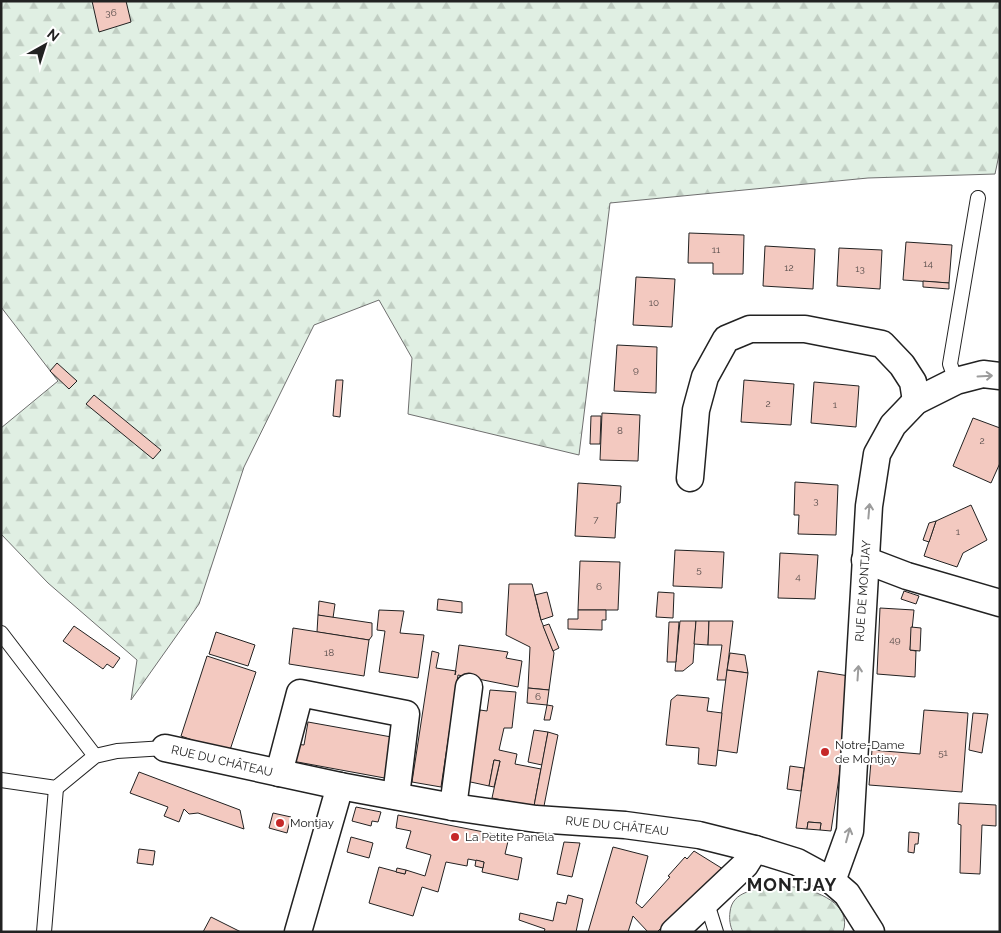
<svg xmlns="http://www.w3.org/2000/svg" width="1001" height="933" font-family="Raleway,sans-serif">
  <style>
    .forest { fill: url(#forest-firs); stroke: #6f6f6f }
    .building { fill: #f3c9c0; stroke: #222 }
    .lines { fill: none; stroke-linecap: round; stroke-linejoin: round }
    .service-casing { stroke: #222; stroke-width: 16 }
    .minor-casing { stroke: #222; stroke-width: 29 }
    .service { stroke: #fff; stroke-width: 14 }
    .minor { stroke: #fff; stroke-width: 26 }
    .oneway { stroke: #9c9c9c }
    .poi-dot { fill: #c62828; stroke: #fff; stroke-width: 2 }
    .labels { text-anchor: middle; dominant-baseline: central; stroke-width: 4; stroke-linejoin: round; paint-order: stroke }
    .number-label { font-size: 10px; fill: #564c4a }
    .street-label { font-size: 12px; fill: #222; stroke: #fff }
    .poi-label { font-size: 12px; fill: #222; stroke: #fff; text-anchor: start }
    .district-label { font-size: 18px; font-weight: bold; letter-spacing: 1px; fill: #222; stroke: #fff }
  </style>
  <defs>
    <pattern id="forest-firs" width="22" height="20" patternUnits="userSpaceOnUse" patternTransform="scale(1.25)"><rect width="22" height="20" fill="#e0efe3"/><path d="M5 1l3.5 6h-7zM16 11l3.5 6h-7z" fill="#c0cdc2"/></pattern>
  </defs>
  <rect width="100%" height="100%" fill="#fff"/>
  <g class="forest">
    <path d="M1,1H1000V150L995,174L868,178L610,203L579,455L408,414L412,358L379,300L314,325L244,467L199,604L131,700L137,660L48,583L1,534V428L58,381L1,307Z"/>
    <path d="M774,887C781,887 788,886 794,887C816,890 853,904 843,932H733C730,926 729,919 730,912C732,891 756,889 774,887Z"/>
  </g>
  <g class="building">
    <path d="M92,1H126L131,22L99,32Z"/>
    <path d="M689,233L744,235L743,274H713V263H688Z"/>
    <path d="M906,242L952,245L949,283L903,280Z"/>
    <path d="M765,246L815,249L813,289L763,286Z"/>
    <path d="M839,248L882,250L880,289L837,286Z"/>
    <path d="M636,277L675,279L672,327L633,325Z"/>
    <path d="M923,281L949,283V289L923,287Z"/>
    <path d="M617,345L657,347L656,393L614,391Z"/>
    <path d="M57,363L77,381L69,389L50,371Z"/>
    <path d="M336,380H343L340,417L333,416Z"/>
    <path d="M744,380L794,384L791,425L741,422Z"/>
    <path d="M814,382L859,386L856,427L811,423Z"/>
    <path d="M94,395L161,450L153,459L86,404Z"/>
    <path d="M602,413L640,415L638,461L600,460Z"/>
    <path d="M591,416H601L600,444H590Z"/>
    <path d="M973,418L1000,428V463L991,483L953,466Z"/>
    <path d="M795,482L838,485L836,535L798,534L799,515H794Z"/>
    <path d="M578,483L621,486L620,503H617L615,538L575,536Z"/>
    <path d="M971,505L987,540L963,553L957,567L924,556L936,521Z"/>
    <path d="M936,521L929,542L923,540L929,523Z"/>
    <path d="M675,550L724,552L722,588L673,586Z"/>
    <path d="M780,553L818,555L815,599L778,598Z"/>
    <path d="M580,561L620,562L618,610H578Z"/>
    <path d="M509,584H532L541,620L554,653L549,690L528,688L530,647L506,635Z"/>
    <path d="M904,591L919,596L916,604L901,599Z"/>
    <path d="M547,592L553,616L541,620L535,595Z"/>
    <path d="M658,592L674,593L673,618L656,617Z"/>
    <path d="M438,599L462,602V613L437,610Z"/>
    <path d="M319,601L335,604L333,618L318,615Z"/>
    <path d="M880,608L914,610L910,650L916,651L915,677L877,674Z"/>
    <path d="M379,610L404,611L400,633L424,635L418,678L379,672L385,631L377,630Z"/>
    <path d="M578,610H606V620H602V630L568,629V619H578Z"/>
    <path d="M318,615L372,623V636L369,640L317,632Z"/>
    <path d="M680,621H696L693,663L683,671H675Z"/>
    <path d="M696,621H709L708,645L694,644Z"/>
    <path d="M709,621H733L726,680H717L722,645H708Z"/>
    <path d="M669,622H679L676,662H667Z"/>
    <path d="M549,624L559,648L553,651L543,626Z"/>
    <path d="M74,626L120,658L113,668L107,664L103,669L63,641Z"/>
    <path d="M911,627L921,628L920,651L910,650Z"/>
    <path d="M293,628L369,640L364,676L289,664Z"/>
    <path d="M216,632L255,645L248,666L209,654Z"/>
    <path d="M459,645L508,652L506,658L522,661L518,687L458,675L441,787L412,782L432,651L439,653L436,668L456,671L455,675Z"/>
    <path d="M730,653L745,655L748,673L727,670Z"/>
    <path d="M207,656L256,672L229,753L181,736Z"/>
    <path d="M727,670L748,673L737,753L717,750Z"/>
    <path d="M818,671L849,676L845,737L831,831L820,830L821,823L808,822L807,829L796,828Z"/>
    <path d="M528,688L549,690L547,705L527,703Z"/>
    <path d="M490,690L516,692L512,728H504L499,750L517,754L515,764L541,769L534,806L492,798L500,761L494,760L489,786L466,781L480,710L487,711Z"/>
    <path d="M677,695L709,698L707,711L722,713L716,766L698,764L699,748L666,745L671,700Z"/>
    <path d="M547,705L553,706L550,720H544Z"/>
    <path d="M924,710L968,713L962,792L869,785L872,750L920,754Z"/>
    <path d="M973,713L988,714L982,753L969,750Z"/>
    <path d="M308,722L397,738L390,779L292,761L295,744L304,745Z"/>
    <path d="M534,730L548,732L542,765L528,762Z"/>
    <path d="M548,732L558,735L544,806H534Z"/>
    <path d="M494,760L500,761L494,787L489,786Z"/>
    <path d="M790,766L804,768L801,791L787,789Z"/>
    <path d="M139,772L240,810L244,829L198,813L189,814L184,809L179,822L164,816L168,807L130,793Z"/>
    <path d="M959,803L996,805V826L982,825L980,874L960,873L961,825L958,824Z"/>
    <path d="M356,807L381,812L378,822L372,821L371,826L352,821Z"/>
    <path d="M273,813L291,817L287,833L269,828Z"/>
    <path d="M398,815L509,837L505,854L522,858L518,880L482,872L484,862L468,859L467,866L446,862L438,892L422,887L413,916L369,903L379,867L405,874L406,870L425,876L431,855L406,848L411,831L396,828Z"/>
    <path d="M808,822L821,823L820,830L807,829Z"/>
    <path d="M909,832L919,833L918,844H915L914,853L908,852Z"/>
    <path d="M351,837L373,843L369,858L347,852Z"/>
    <path d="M564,842L580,843L572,877L557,874Z"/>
    <path d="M613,847L648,856L636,903L642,908L670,877L668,876L685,857L687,859L694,851L723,869L657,932H648L633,916L628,932H588Z"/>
    <path d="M139,849L155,851L153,865L137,863Z"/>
    <path d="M476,860L484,862L483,868L475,866Z"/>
    <path d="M397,868L406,870L405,874L396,872Z"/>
    <path d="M568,895L583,899L576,932H544L545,929L519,920L520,913L553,921L557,902L566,904Z"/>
    <path d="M211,917L241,932H203Z"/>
  </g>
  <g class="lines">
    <g class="service-casing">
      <g id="service">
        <path d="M956,381L950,364L978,198"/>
        <path d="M1,633L95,756"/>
        <path d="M1,780L56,788L95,756L117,751L165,748"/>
        <path d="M706,900L716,932"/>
        <path d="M44,932L56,788"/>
      </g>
    </g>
    <g class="minor-casing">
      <g id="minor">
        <path d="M690,478L696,410L705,377L726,339L750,329H805L882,344L902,365L913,382L916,401"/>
        <path d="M865,560L907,576L1000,603"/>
        <path d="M165,748L340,786L453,807L536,819L625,825L699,835L755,849L797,862L832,881L847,894L871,932"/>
        <path d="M279,773L300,693L406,714L396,796"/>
        <path d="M453,807L469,687"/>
        <path d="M832,881L850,831L869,506L877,454L893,425L916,401L956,381L983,374L1000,376"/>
        <path d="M298,932L340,786"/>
        <path d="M674,932L745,865L755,849"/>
      </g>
    </g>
    <use href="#service" class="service"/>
    <use href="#minor" class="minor"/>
  </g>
  <defs><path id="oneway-shaft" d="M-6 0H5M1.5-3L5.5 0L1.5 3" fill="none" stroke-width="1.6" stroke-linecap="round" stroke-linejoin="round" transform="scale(1.25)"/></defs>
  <g class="oneway">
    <use href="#oneway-shaft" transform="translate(985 376) rotate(-3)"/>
    <use href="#oneway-shaft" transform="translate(869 511) rotate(-85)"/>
    <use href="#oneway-shaft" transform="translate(858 673) rotate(-86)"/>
    <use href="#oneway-shaft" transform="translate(848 835) rotate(-75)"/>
  </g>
  <g class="poi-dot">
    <circle cx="825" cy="752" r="5"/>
    <circle cx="280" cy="823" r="5"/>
    <circle cx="455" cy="837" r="5"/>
  </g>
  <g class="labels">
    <g class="number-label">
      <text x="111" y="12">36</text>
      <text x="716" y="249">11</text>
      <text x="928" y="263">14</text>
      <text x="789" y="267">12</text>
      <text x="860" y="268">13</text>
      <text x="654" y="302">10</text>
      <text x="636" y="369">9</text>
      <text x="768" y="403">2</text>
      <text x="835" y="404">1</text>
      <text x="620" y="430">8</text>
      <text x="982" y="440">2</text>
      <text x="816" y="500">3</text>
      <text x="596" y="519">7</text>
      <text x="958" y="531">1</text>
      <text x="699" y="569">5</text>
      <text x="798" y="576">4</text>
      <text x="599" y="586">6</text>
      <text x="895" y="639">49</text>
      <text x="329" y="652">18</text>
      <text x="538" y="696">6</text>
      <text x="943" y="752">51</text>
    </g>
    <g class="street-label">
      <text transform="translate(863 591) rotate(-86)">RUE DE MONTJAY</text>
      <text transform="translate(222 761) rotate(13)">RUE DU CHÂTEAU</text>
      <text transform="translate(617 826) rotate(6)">RUE DU CHÂTEAU</text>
    </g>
    <g class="poi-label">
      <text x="835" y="745">Notre-Dame<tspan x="835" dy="14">de Montjay</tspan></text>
      <text x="290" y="823">Montjay</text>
      <text x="465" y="837">La Petite Panela</text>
    </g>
    <g class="district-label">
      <text x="792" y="884">MONTJAY</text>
    </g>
  </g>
  <rect width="1001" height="933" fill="none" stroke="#222222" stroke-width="5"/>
  <g transform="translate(45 45) rotate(39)" stroke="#ffffff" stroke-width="4" paint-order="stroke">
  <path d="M0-4L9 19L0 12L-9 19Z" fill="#222222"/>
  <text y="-8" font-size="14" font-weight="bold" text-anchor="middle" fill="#222222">N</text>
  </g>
</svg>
